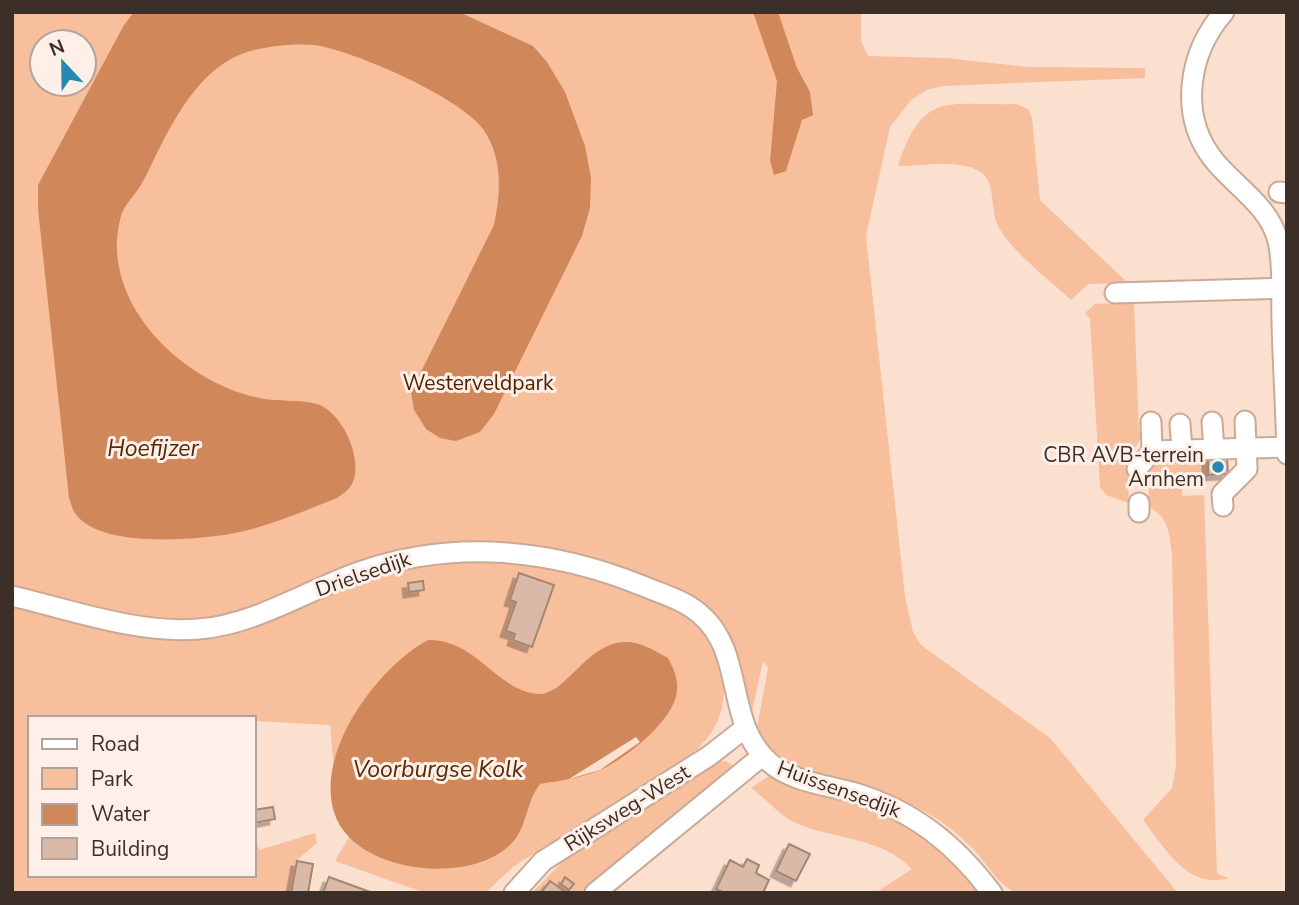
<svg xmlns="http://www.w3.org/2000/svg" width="1299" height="905" font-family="'Nunito Sans',sans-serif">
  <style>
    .green { fill: #f8bf9d; fill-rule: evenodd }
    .water { fill: #d0875a }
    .pier { fill: #fbe0d0 }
    .building { fill: #dabaa7; stroke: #a48674; stroke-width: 2; filter: url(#shadow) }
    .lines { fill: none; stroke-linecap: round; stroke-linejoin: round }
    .street-casing { stroke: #caaa97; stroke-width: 23 }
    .street { stroke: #fff; stroke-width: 19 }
    .poi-dot { fill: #2688b3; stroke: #fef0e8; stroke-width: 2.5 }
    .labels { text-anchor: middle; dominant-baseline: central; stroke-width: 6; stroke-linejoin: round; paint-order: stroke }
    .park-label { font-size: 21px; fill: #512200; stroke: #fef0e8 }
    .poi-label { font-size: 21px; fill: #3c2f28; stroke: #fef0e8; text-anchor: end }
    .street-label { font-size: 21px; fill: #3c2f28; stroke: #fef0e8 }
    .water-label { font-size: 23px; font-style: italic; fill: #582904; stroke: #fef0e8 }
  </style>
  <defs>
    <filter id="shadow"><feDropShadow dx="-5.5" dy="5.5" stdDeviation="0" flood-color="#0004"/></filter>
  </defs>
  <rect width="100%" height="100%" fill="#fbe0d0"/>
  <g class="green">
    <path d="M12,12H861V41L868,56L945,58L1030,67L1145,68V78L942,86L927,90L911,100L890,127L866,236L905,596L913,632L921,645L1050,738L1178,893H1017C996,884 985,859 968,844C955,831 936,817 920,809C866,781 795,784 756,733L768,668L763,661L751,716L739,677L724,688C724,715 714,734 694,752L513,867L485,893H425L335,861L349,837C388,864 424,872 471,865L336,796L330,725L254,721V718H30V875H254V830L259,850L315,833L317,843L296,861L291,893H12ZM42,42H84V84H42Z"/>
    <path d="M1016,104L1028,109L1032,118L1040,200L1128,283L1088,284L1071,300C1050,280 1006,248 996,221C991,206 995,179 979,171C958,159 921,166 898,166C923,90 946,106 1016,104Z"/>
    <path d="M1134,302L1139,432H1145L1127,459L1129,503L1106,495L1100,487L1090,319L1085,313L1095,304Z"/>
    <path d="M1208,456V475L1204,489L1203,472L1181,473L1182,496L1204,495L1217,874L1229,878C1187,890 1165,848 1143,820L1172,788L1176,766L1172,554C1169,534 1169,517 1149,507L1148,470L1155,458Z"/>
    <path d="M725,761L733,765L732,771L677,820L584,893H532L568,856L719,762Z"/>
    <path d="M769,776C789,788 818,792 841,798C898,813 944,846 980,893H875L912,869C881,837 836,840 798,824C780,817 767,799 751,788Z"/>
  </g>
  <g class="water">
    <path d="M134,12H459L533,46L547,62L565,92L585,146L591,178L590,208L582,236L494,414L480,432L456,441L440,438L426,429L414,410L411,392L494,225C501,193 503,157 483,129C460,97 354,51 315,45C294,43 267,46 247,52C204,66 179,110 160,147C153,160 148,173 141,185C135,195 124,205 121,216C97,301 182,382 259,398C278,402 299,399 317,404C342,412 361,455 354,479C351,489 344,493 337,498C304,511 270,526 235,533C199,540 98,549 75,513C72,509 71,503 69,498L38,209V185L124,25Z"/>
    <path d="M753,12H778L797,68L810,92L813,115L802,120L786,171L774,175L770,161L777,81Z"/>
    <path d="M428,640C476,639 495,689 537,694C569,697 590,630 639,644C649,647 659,653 668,658C673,668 678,677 677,689C677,719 624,760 598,771C579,778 559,781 540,784C525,803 528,828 510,845C468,886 352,873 334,812C315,751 378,667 428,640Z"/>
  </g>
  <path class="pier" d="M636,737L640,742L600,770L569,779Z"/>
  <g class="building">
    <path d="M1227,456L1228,474L1208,475V457Z"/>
    <path d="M519,573L554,585L532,647L513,640L515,634L506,631L516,602L510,600Z"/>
    <path d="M423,581L424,590L409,592L408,583Z"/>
    <path d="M273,807L275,819L254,823V810Z"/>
    <path d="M789,844L810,854L796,881L776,871Z"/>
    <path d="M747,859L759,865L756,873L769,880L763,893H724L716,889L730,860L743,867Z"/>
    <path d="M297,861L313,864L308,893H291Z"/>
    <path d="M329,877L373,893H323Z"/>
    <path d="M565,877L574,884L569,890L561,884Z"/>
    <path d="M550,881L564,891L563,893H541Z"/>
  </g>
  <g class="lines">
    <g class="street-casing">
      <g id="street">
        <path d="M1224,12C1189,52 1178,114 1213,159C1234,186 1269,205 1278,241C1284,267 1281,295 1282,321C1283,365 1286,409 1287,454"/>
        <path d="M1279,192L1287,193"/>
        <path d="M1115,293L1287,288"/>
        <path d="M1151,422L1152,451"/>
        <path d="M1212,422L1214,449"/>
        <path d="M1180,424L1182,450"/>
        <path d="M1137,469L1152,451L1287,447"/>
        <path d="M1139,503V512"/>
        <path d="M1223,506L1222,494L1247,469L1245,421"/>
        <path d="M12,596C72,610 137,634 199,629C255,625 309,589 362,571C455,539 552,549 643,586C662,594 684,600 700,614C746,653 724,722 769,762C791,782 827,785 855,793C914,811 955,844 992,893"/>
        <path d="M514,893L543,861L709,756L745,728"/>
        <path d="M595,893L762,756"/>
      </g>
    </g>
    <use href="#street" class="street"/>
  </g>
  <circle class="poi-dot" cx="1218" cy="467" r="7"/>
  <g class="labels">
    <g class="park-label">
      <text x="478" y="383">Westerveldpark</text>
    </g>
    <g class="poi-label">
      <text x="1204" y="455">CBR AVB-terrein<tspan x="1204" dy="24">Arnhem</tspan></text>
    </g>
    <g class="street-label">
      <text transform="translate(363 574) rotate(-19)">Drielsedijk</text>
      <text transform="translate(839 789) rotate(20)">Huissensedijk</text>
      <text transform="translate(627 808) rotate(-32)">Rijksweg-West</text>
    </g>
    <g class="water-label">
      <text x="153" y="448">Hoefijzer</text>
      <text x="438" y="769">Voorburgse Kolk</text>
    </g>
  </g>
  <rect width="1299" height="905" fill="none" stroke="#3c2f28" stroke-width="28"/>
  <rect x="28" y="716" width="228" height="161" fill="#fef0e8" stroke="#b0a39b" stroke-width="2"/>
  <rect x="42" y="739" width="35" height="10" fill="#ffffff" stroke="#b0a39b" stroke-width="2"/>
  <text x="91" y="751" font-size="21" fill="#3c2f28">Road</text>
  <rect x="42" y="768" width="35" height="21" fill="#f8bf9d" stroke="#b0a39b" stroke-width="2"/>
  <text x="91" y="786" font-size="21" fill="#3c2f28">Park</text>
  <rect x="42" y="804" width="35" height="21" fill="#d0875a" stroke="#b0a39b" stroke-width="2"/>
  <text x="91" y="821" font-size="21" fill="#3c2f28">Water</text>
  <rect x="42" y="838" width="35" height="21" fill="#dabaa7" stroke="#b0a39b" stroke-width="2"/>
  <text x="91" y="856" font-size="21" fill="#3c2f28">Building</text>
  <g transform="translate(63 63) rotate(338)"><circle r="33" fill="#fef0e8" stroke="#b0a39b" stroke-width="2"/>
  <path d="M0-5L12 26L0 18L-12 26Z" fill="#2688b3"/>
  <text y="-10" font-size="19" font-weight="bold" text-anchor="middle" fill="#3c2f28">N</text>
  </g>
</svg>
